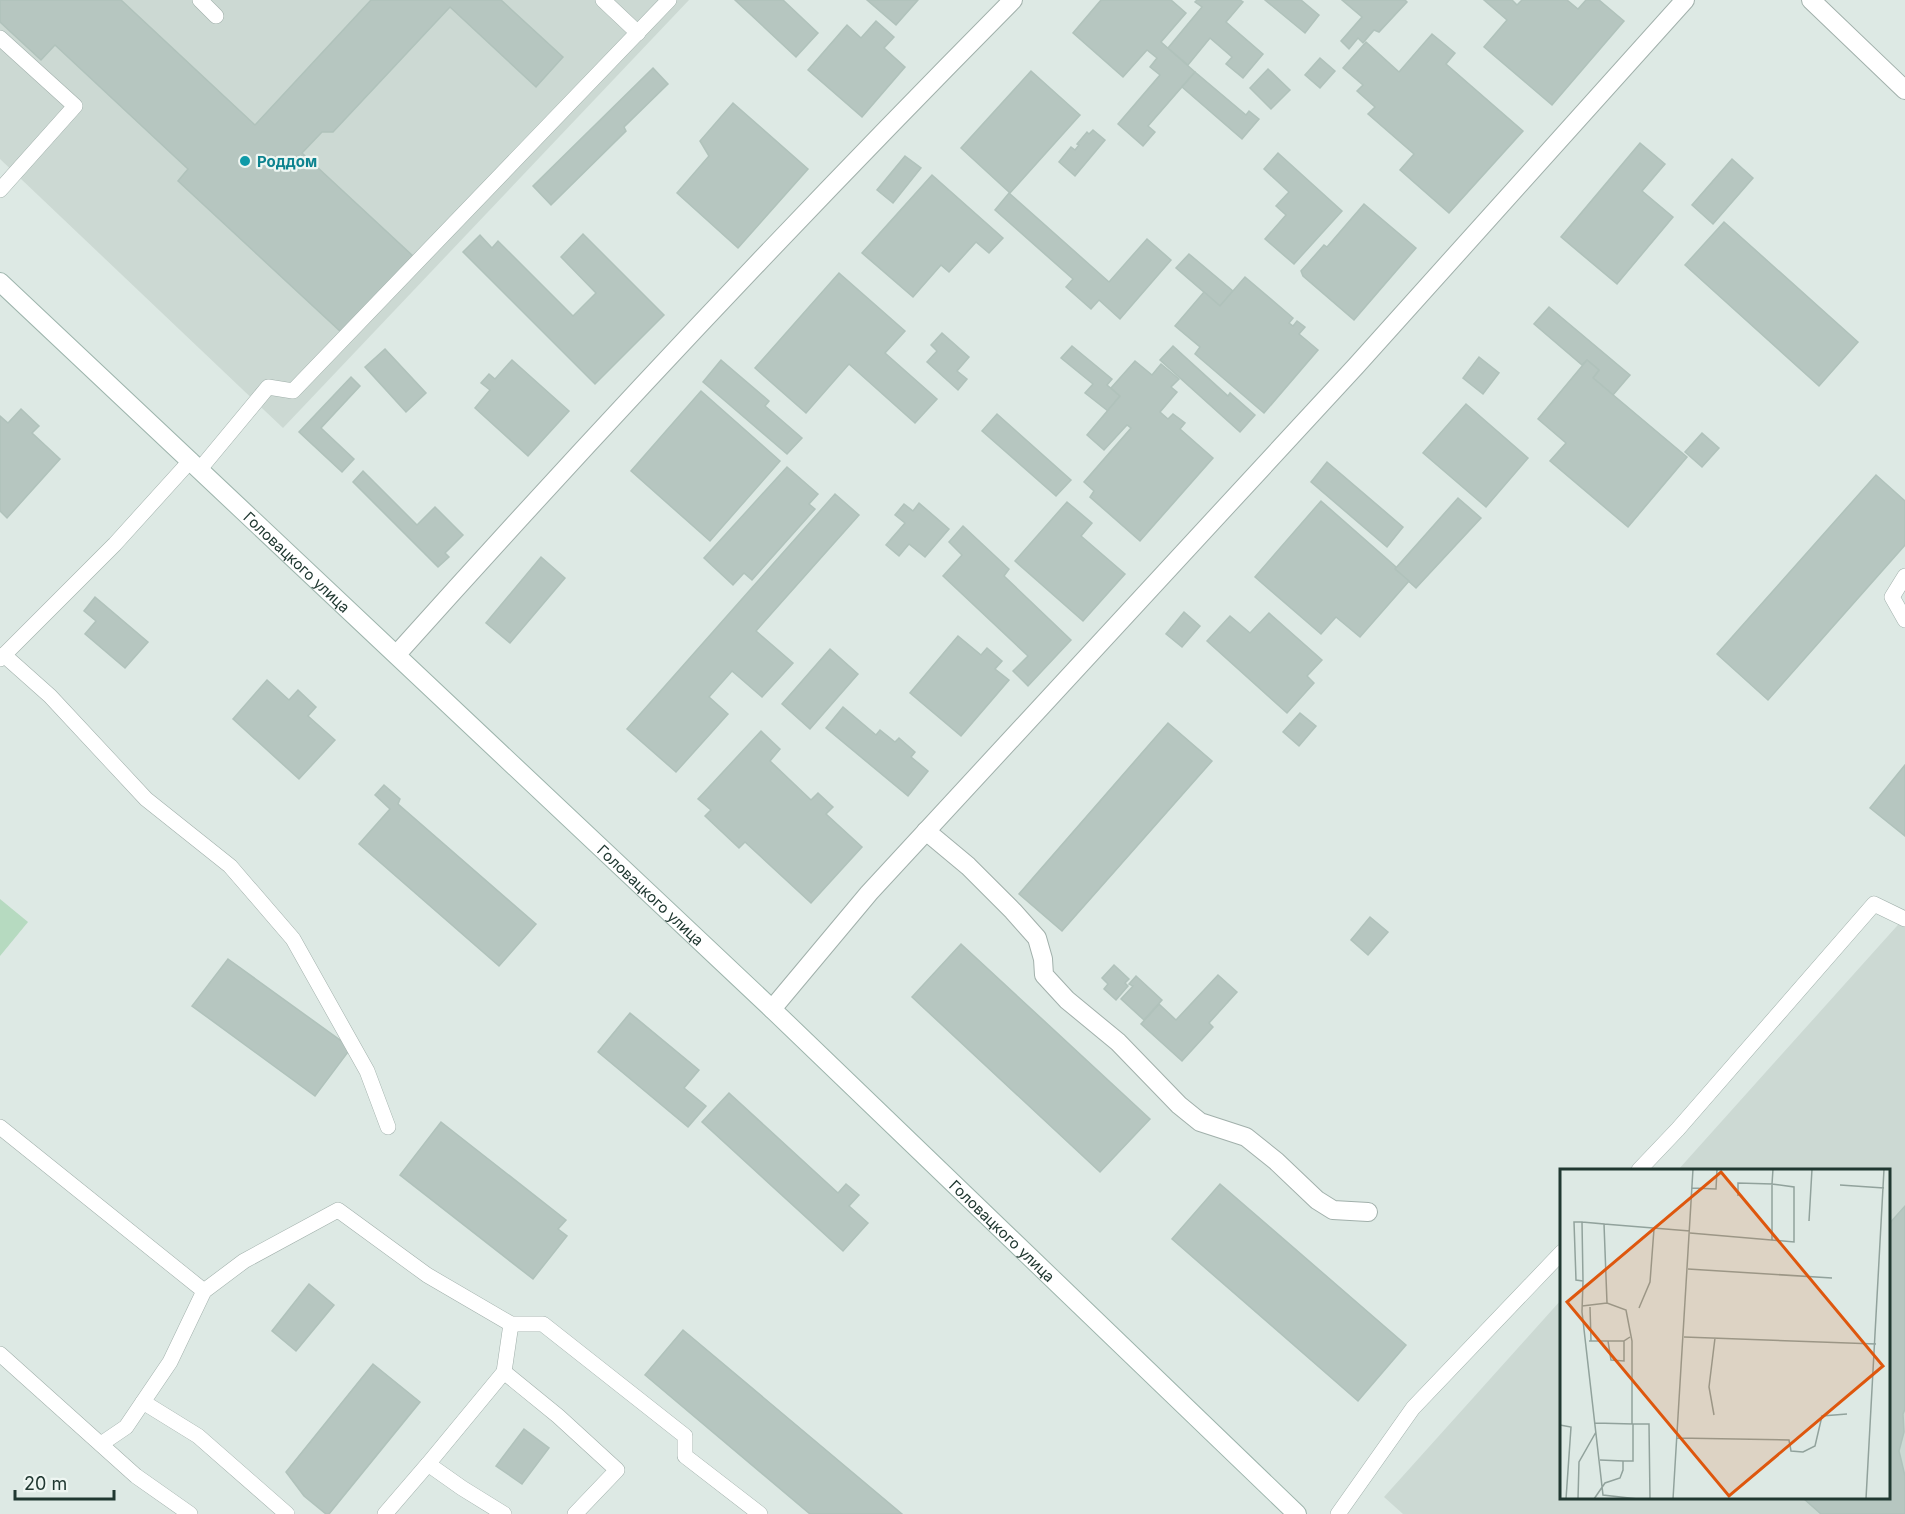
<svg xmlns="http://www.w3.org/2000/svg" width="1905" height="1514" font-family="Inter,sans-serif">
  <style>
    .built { fill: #ccd9d3 }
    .green { fill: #b6dac0 }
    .building { fill: #b6c6c0; stroke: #b0c2bb; stroke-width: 1.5 }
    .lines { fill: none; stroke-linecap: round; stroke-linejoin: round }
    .service-casing { stroke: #a1b0ab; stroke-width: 16 }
    .minor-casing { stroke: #a1b0ab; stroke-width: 20 }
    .secondary-casing { stroke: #9db4ac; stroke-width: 20 }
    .service { stroke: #fff; stroke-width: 15 }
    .minor { stroke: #fff; stroke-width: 18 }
    .secondary { stroke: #fff; stroke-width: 18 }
    .culture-dot { fill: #0f9aa8; stroke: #eef6f2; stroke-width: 2 }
    .labels { text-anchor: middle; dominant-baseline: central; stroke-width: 4.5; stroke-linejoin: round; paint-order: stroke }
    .culture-label { font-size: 15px; font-weight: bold; fill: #0d838f; stroke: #eef6f2; text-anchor: start }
    .street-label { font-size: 15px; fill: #203831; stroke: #eef6f2 }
    .inset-road { fill: none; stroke: #91a29c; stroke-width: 1.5 }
    .view { fill: #de570e; fill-opacity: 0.15; stroke: #de570e; stroke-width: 3 }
    .inset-edge { fill: none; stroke: #203831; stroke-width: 3 }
  </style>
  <rect width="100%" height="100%" fill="#dde9e4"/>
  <g class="built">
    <path d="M0,0H689L283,428L0,159Z"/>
    <path d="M1905,917V1514H1403L1384,1497L1561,1300L1562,1498H1888V1170H1678Z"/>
  </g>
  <path class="green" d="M0,899L28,922L0,956Z"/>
  <g class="building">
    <path d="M0,0H121L255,125L371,0H501L563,57L536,87L450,7L333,132H322L302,153L413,256L342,333L178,181L188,169L55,45L41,60L0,22Z"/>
    <path d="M735,0H783L818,33L796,57Z"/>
    <path d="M867,0H918L896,25Z"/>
    <path d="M1101,0H1171L1186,13L1161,42L1195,72L1148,126L1155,132L1143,146L1118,124L1160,75L1150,67L1157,58L1147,50L1123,77L1073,33Z"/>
    <path d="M1197,0H1240L1243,2L1226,22L1263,54L1243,78L1226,64L1232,57L1210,38L1188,65L1168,48L1202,7L1195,2Z"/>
    <path d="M1265,0H1301L1319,15L1305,33Z"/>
    <path d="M1342,0H1405L1407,2L1379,32L1374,30L1363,43L1358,38L1349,49L1341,41L1362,17Z"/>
    <path d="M1484,0H1512L1517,5L1522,0H1567L1578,9L1586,0H1599L1624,21L1552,105L1484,47L1507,20Z"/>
    <path d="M876,21L894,37L884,48L905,67L862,117L808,70L847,25L861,38Z"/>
    <path d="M1432,34L1455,53L1446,64L1523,131L1449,213L1400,170L1414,154L1368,114L1375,107L1357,91L1363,85L1343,68L1366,42L1399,72Z"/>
    <path d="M1320,58L1335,71L1320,88L1305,75Z"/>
    <path d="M653,68L668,84L624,127L626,131L551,205L533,186Z"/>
    <path d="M1268,69L1290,90L1271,109L1250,88Z"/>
    <path d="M1031,71L1080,115L1010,193L961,148Z"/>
    <path d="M1195,72L1246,115L1249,111L1259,119L1242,139L1182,87Z"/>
    <path d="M733,103L808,169L738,248L677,193L709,156L700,141Z"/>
    <path d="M1093,130L1105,140L1075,176L1059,162L1071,147L1075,150L1079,145L1077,144L1087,132L1089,134Z"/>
    <path d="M1640,143L1665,164L1642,191L1673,217L1617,284L1561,237Z"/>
    <path d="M1278,153L1342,211L1294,264L1265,239L1286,215L1276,206L1289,192L1264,169Z"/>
    <path d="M905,156L921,168L893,203L877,190Z"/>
    <path d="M1732,159L1753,178L1713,224L1692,205Z"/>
    <path d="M932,175L1003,238L989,253L976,242L949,272L941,265L913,297L862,253Z"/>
    <path d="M1009,193L1109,282L1147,239L1171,260L1120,319L1099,300L1091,309L1066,287L1073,279L995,210Z"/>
    <path d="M1364,204L1416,248L1354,320L1303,276L1301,271L1324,245L1327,247Z"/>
    <path d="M1724,222L1858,342L1819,386L1685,265Z"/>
    <path d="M583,234L664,315L595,384L463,252L480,235L492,248L498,241L573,316L596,293L561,257Z"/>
    <path d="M1189,254L1233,291L1220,306L1176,268Z"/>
    <path d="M839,273L905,331L885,353L937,399L915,423L849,364L806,413L755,368Z"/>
    <path d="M1245,277L1293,318L1289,323L1293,326L1297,321L1305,327L1299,334L1318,350L1264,413L1195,354L1200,347L1175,326L1204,292L1220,306Z"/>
    <path d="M1549,307L1630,375L1613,395L1593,378L1599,370L1587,360L1582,365L1534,324Z"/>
    <path d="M942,333L969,357L957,371L967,379L958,390L927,362L937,351L931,345Z"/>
    <path d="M1072,346L1112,379L1107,385L1120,396L1108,411L1085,393L1093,384L1061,358Z"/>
    <path d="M1173,346L1228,396L1230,393L1255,415L1240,432L1160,360Z"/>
    <path d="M385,349L426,393L406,412L365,367Z"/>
    <path d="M1479,357L1499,373L1483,394L1463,378Z"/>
    <path d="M512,360L569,411L528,456L475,408L490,390L481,383L489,374L495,379Z"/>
    <path d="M721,360L769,401L765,406L802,438L787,454L703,382Z"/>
    <path d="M1587,360L1599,370L1593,378L1687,457L1628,527L1550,461L1566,443L1538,419Z"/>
    <path d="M1135,361L1152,375L1161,364L1179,379L1171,387L1177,392L1160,412L1168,419L1173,414L1185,423L1180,429L1213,458L1140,541L1090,497L1094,491L1084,482L1131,428L1127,425L1104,450L1087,435L1120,396L1111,388Z"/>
    <path d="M351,377L360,386L321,428L354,459L342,472L299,432Z"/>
    <path d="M701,391L780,461L710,541L631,471Z"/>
    <path d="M1466,404L1528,458L1486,507L1423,453Z"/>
    <path d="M21,409L39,426L32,433L60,459L7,518L0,511V416L8,423Z"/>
    <path d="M997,414L1071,480L1056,496L982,431Z"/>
    <path d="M1702,433L1719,448L1702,467L1685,452Z"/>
    <path d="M1327,462L1403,527L1387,547L1311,482Z"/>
    <path d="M787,467L818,494L809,504L815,509L752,580L744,573L733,585L704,558Z"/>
    <path d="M363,471L417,525L435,507L463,535L445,553L449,557L438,567L353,482Z"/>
    <path d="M1876,475L1905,501V545L1768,700L1717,654Z"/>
    <path d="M835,494L859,515L756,631L793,663L762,697L732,671L709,697L728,714L676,772L627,729Z"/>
    <path d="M1458,498L1481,518L1416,588L1395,569Z"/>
    <path d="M1321,501L1396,567L1395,569L1409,581L1360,637L1336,617L1321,634L1255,577Z"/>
    <path d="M1067,502L1092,523L1081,536L1125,574L1083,621L1015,561Z"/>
    <path d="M919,503L949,529L925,557L909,544L899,556L886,545L905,523L895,515L904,504L913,511Z"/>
    <path d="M963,526L1009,569L1004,576L1071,640L1028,686L1013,671L1028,656L943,576L962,555L949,542Z"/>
    <path d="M541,557L565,578L510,643L486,623Z"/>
    <path d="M95,597L148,642L125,668L85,634L96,621L84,611Z"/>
    <path d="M1184,612L1200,626L1182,647L1166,634Z"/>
    <path d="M1269,613L1322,660L1307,676L1314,683L1287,713L1207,641L1230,616L1250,633Z"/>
    <path d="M958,636L981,655L987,648L1002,661L995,669L1009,680L961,736L910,693Z"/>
    <path d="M830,649L858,674L810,729L782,704Z"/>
    <path d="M267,680L289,700L298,690L316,707L308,716L335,740L299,779L233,719Z"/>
    <path d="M843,707L876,735L880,730L895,742L899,738L915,752L911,757L928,771L908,796L826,728Z"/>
    <path d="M1300,713L1316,726L1299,746L1283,732Z"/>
    <path d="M1168,723L1212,761L1062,931L1019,894Z"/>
    <path d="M761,731L780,749L770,761L811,800L818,793L833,807L826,814L862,847L811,903L745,842L739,848L705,816L711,810L698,799Z"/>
    <path d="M1905,765V836L1870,808Z"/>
    <path d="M384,785L400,799L398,804L536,924L499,966L359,844L390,809L375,795Z"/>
    <path d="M1370,917L1388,932L1368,955L1351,940Z"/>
    <path d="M961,944L1150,1119L1100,1172L912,997Z"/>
    <path d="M228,959L351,1048L315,1096L192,1006Z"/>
    <path d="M1114,965L1129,979L1125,983L1128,986L1116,1000L1104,989L1108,984L1102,978Z"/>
    <path d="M1218,975L1237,992L1209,1023L1213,1027L1182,1061L1141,1024L1159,1004L1176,1020Z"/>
    <path d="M1136,976L1162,1000L1144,1020L1121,999L1133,986L1129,984Z"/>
    <path d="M630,1013L699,1070L684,1088L706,1106L688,1127L598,1052Z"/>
    <path d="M729,1093L838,1193L846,1184L859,1195L849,1206L868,1223L843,1251L702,1122Z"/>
    <path d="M441,1122L566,1220L558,1229L567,1236L533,1279L400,1175Z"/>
    <path d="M1220,1184L1406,1345L1358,1401L1172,1239Z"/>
    <path d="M1905,1206V1409L1903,1414L1904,1432L1899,1451L1905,1476V1514H1821L1803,1498H1888V1225Z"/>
    <path d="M309,1284L334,1305L296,1351L272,1331Z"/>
    <path d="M683,1330L902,1514H810L645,1375Z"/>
    <path d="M373,1364L420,1402L329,1514H326L304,1496L286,1472Z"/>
    <path d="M524,1429L549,1448L522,1484L496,1466Z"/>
  </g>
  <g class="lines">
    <g class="service-casing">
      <g id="service">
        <path d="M200,0L216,16"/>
        <path d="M603,0L638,33"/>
        <path d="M0,38L75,106L0,190"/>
        <path d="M200,469L268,387L293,391L669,0"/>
        <path d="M1905,576L1892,597L1905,620"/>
        <path d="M4,655L50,696L146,799L230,866L293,939L367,1071L388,1127"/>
        <path d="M0,659L115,544L191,460"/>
        <path d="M0,1127L204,1291"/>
        <path d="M1639,1170L1678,1129L1874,904L1905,919"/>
        <path d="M0,1354L136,1476L190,1514"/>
        <path d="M504,1372L558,1416L617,1470L575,1514"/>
        <path d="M143,1402L198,1436L287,1514"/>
        <path d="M101,1444L126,1427L170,1362L204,1291L244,1261L338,1210L427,1275L511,1324H543L685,1436V1456L760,1514"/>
        <path d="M385,1514L428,1464"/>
        <path d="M504,1514L462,1488L428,1464L504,1372L511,1324"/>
        <path d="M1338,1514L1413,1408L1562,1252"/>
      </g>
    </g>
    <g class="minor-casing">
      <g id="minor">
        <path d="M1811,0L1905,90"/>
        <path d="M397,654C597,431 802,213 1013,0"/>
        <path d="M926,831L968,866L1013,911L1037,938L1043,959L1044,975L1067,1000L1118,1042L1179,1105L1200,1122L1246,1137L1276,1161L1317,1200L1333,1210L1368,1212"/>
        <path d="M772,1009L869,893L1356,366L1685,0"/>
      </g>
    </g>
    <g class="secondary-casing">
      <g id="secondary">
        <path id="s1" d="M0,282L772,1009L1297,1514"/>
      </g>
    </g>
    <use href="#service" class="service"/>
    <use href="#minor" class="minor"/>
    <use href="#secondary" class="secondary"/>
  </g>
  <circle class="culture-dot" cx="245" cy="161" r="6"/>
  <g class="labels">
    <g class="culture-label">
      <text x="257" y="161">Роддом</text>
    </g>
    <g class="street-label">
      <text stroke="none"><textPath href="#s1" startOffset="408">Головацкого улица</textPath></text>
      <text stroke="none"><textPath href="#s1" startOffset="894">Головацкого улица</textPath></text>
      <text stroke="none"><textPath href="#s1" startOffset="1380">Головацкого улица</textPath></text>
    </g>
  </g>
  <g transform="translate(1560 1169)">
    <rect width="330" height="330" fill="#dde9e4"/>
    <path class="inset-road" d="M280,16L324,19M132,19L156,20L157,0M178,27V14L212,15V71M249,52L252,0M22,53L44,55L47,134M44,55L130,62M130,64L234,73V18L212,15L213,0M128,100L272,109M23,112L16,111L14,53H22L23,112L22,143L43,326L78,330M22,137L47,134L66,141L72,172V255M30,138L31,172M79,139L90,113L94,60M124,168L316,175M29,172H48M64,172H48L51,191L64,192V172L70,168M154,246L149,218L155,169M35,254L73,255V292H63M73,255H89L90,330M0,256L11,258L6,330M117,269L229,271L231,282L243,283L255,277L262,247L287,245M18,330L19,293L36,263M34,330L45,314L60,309L63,301V292L40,291M113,330L133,0M306,330L324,0"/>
    <path class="view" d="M161,3L323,197L169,327L7,133Z"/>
    <rect width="330" height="330" class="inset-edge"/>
  </g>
  <path d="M15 1490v9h99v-9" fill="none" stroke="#203831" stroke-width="3"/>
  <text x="24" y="1490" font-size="18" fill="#203831" stroke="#eef6f2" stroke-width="4.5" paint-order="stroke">20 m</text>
</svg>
